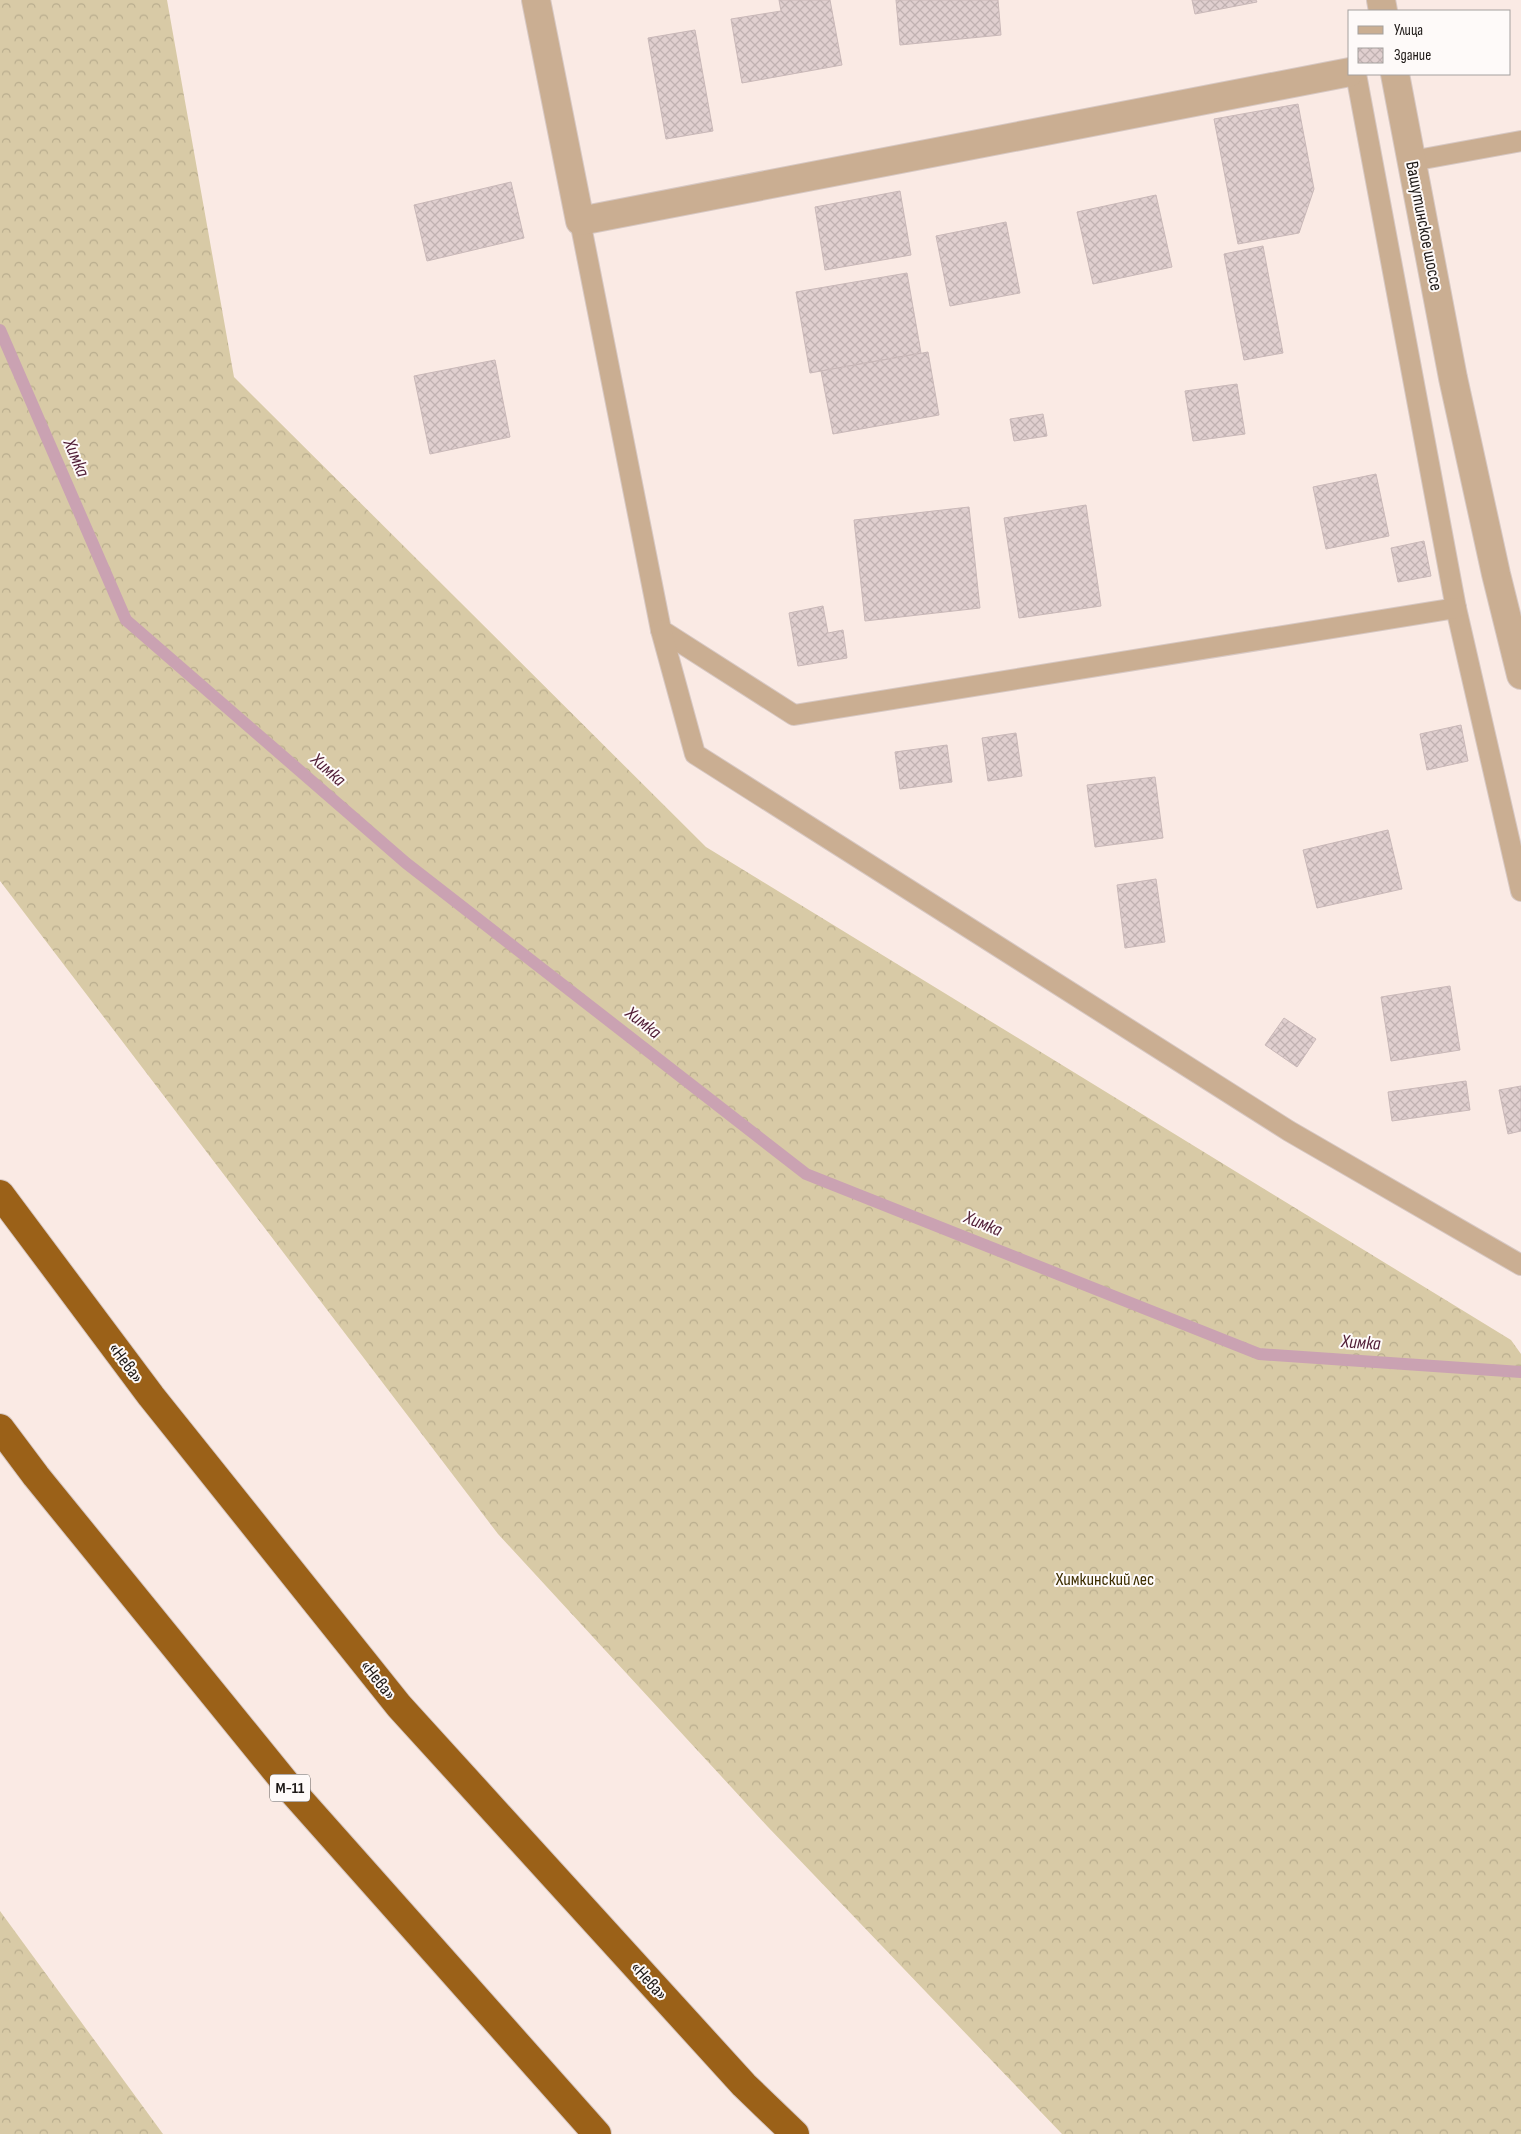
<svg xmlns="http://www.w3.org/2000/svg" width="1521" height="2134" font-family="'Sofia Sans Condensed',sans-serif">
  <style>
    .forest { fill: url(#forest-crowns) }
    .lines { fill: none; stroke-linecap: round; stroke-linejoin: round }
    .stream { stroke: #caa2b2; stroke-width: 12 }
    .building { fill: url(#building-cross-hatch); stroke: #c9b8b8 }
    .service-casing { stroke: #d7c8c3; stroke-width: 22 }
    .minor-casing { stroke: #d7c8c3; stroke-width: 30 }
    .tertiary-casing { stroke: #d7c8c3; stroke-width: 30 }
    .motorway-casing { stroke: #d7c8c3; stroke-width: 30 }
    .service { stroke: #caae92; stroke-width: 20 }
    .minor { stroke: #caae92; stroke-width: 28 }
    .tertiary { stroke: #caae92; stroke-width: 28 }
    .motorway { stroke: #9b6118; stroke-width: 28 }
    .labels { text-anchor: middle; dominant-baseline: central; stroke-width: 4; stroke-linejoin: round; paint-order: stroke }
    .shield { fill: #fefaf9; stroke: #605c5a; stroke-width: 1 }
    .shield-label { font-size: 16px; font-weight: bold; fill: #1d1816 }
    .street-label { font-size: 18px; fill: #1d1816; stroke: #fefaf9 }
    .park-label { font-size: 18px; fill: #3d2e00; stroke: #fefaf9 }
    .water-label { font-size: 19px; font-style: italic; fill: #501d36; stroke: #fefaf9 }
  </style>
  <defs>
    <pattern id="forest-crowns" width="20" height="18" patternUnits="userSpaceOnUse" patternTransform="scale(1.25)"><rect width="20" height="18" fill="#d8caa6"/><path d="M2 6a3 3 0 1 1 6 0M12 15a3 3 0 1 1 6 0" fill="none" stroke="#b9ad8e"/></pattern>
    <pattern id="building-cross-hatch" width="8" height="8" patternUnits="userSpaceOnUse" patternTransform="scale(1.25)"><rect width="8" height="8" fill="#e0cfcf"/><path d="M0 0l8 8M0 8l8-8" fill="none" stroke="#c0b1b1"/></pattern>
  </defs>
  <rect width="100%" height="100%" fill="#faeae4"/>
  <g class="forest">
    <path d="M0,0H167L234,377L706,847L1511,1340L1521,1354V2134H1062L768,1827L498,1534L0,881Z"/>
    <path d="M0,1911L163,2134H0Z"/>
  </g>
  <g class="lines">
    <path class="stream" d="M0,330L126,620L406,863L806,1174L1259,1354L1521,1372"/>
  </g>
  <g class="building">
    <path d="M779,0H830L842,65L742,83L731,19L781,11Z"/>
    <path d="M896,0H998L1001,35L900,45Z"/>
    <path d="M1192,0H1256L1257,2L1195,14Z"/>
    <path d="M695,30L713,131L666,139L648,38Z"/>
    <path d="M1298,104L1314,189L1299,233L1238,244L1214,119Z"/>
    <path d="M511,182L524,238L427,261L414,205Z"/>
    <path d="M900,191L911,255L825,270L815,207Z"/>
    <path d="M1156,195L1172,267L1093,284L1077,212Z"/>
    <path d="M1006,222L1020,293L950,306L936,236Z"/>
    <path d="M1263,246L1283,353L1244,360L1224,254Z"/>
    <path d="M907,273L921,353L810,373L796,292Z"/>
    <path d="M928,352L939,415L833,434L821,371Z"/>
    <path d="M495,360L510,437L430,454L414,376Z"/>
    <path d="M1237,384L1245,434L1193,441L1185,391Z"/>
    <path d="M1043,414L1047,436L1014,441L1010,419Z"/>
    <path d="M1376,474L1389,536L1326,549L1313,487Z"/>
    <path d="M1086,505L1101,606L1019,618L1004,518Z"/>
    <path d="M969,507L980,608L865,621L854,520Z"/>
    <path d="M1424,541L1431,576L1398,582L1391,548Z"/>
    <path d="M823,606L828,633L843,630L847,658L798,666L789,613Z"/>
    <path d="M1461,725L1468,761L1427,770L1420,734Z"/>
    <path d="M1016,733L1022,776L988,781L982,738Z"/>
    <path d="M947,745L952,782L900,789L895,752Z"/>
    <path d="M1155,777L1163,838L1095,847L1087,785Z"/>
    <path d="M1388,830L1402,889L1317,908L1303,850Z"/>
    <path d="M1156,879L1165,942L1125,948L1117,885Z"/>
    <path d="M1450,986L1460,1050L1391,1061L1381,997Z"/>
    <path d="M1284,1018L1316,1039L1297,1067L1265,1045Z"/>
    <path d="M1466,1081L1470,1110L1392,1121L1388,1092Z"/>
    <path d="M1521,1086V1131L1508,1134L1499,1090Z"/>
  </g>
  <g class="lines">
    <g class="service-casing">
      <g id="service">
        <path d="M1356,74L1456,608L1521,891"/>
        <path d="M1412,161L1521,141"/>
        <path d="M580,221L661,630L794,715L1456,608"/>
        <path d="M661,630L695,754L1289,1131L1521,1265"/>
      </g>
    </g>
    <g class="minor-casing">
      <path id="minor" d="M536,0L580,221L1350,72"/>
    </g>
    <g class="tertiary-casing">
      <g id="tertiary">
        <path d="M1381,0L1383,11"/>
        <path d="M1395,74L1453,378L1496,574L1521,675"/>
      </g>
    </g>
    <g class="motorway-casing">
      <g id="motorway">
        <path d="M0,1194L151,1396L399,1706L744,2085L795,2134"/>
        <path d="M0,1428L36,1476L293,1792L597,2134"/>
      </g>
    </g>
    <use href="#service" class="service"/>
    <use href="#minor" class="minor"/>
    <use href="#tertiary" class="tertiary"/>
    <use href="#motorway" class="motorway"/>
  </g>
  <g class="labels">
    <rect class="shield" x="270" y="1774.5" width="40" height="27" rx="4"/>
    <g class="shield-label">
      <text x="290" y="1788">М-11</text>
    </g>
    <g class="street-label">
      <text transform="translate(1424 226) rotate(79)">Вашутинское шоссе</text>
      <text transform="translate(126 1363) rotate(53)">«Нева»</text>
      <text transform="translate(378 1680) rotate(51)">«Нева»</text>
      <text transform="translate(649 1981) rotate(48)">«Нева»</text>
    </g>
    <g class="park-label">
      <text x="1105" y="1579">Химкинский лес</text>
    </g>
    <g class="water-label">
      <text transform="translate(76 458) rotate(67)">Химка</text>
      <text transform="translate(328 770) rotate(41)">Химка</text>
      <text transform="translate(643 1023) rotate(38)">Химка</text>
      <text transform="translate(983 1224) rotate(22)">Химка</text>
      <text transform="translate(1361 1343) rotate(4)">Химка</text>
    </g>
  </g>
  <rect x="1348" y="10" width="162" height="65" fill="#fefaf9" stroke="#a4a09e"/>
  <rect x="1358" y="26" width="25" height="8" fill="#caae92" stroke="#a4a09e"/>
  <text x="1394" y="35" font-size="15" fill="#1d1816">Улица</text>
  <rect x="1358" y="48" width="25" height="15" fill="url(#building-cross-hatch)" stroke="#a4a09e"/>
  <text x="1394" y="60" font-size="15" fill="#1d1816">Здание</text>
</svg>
